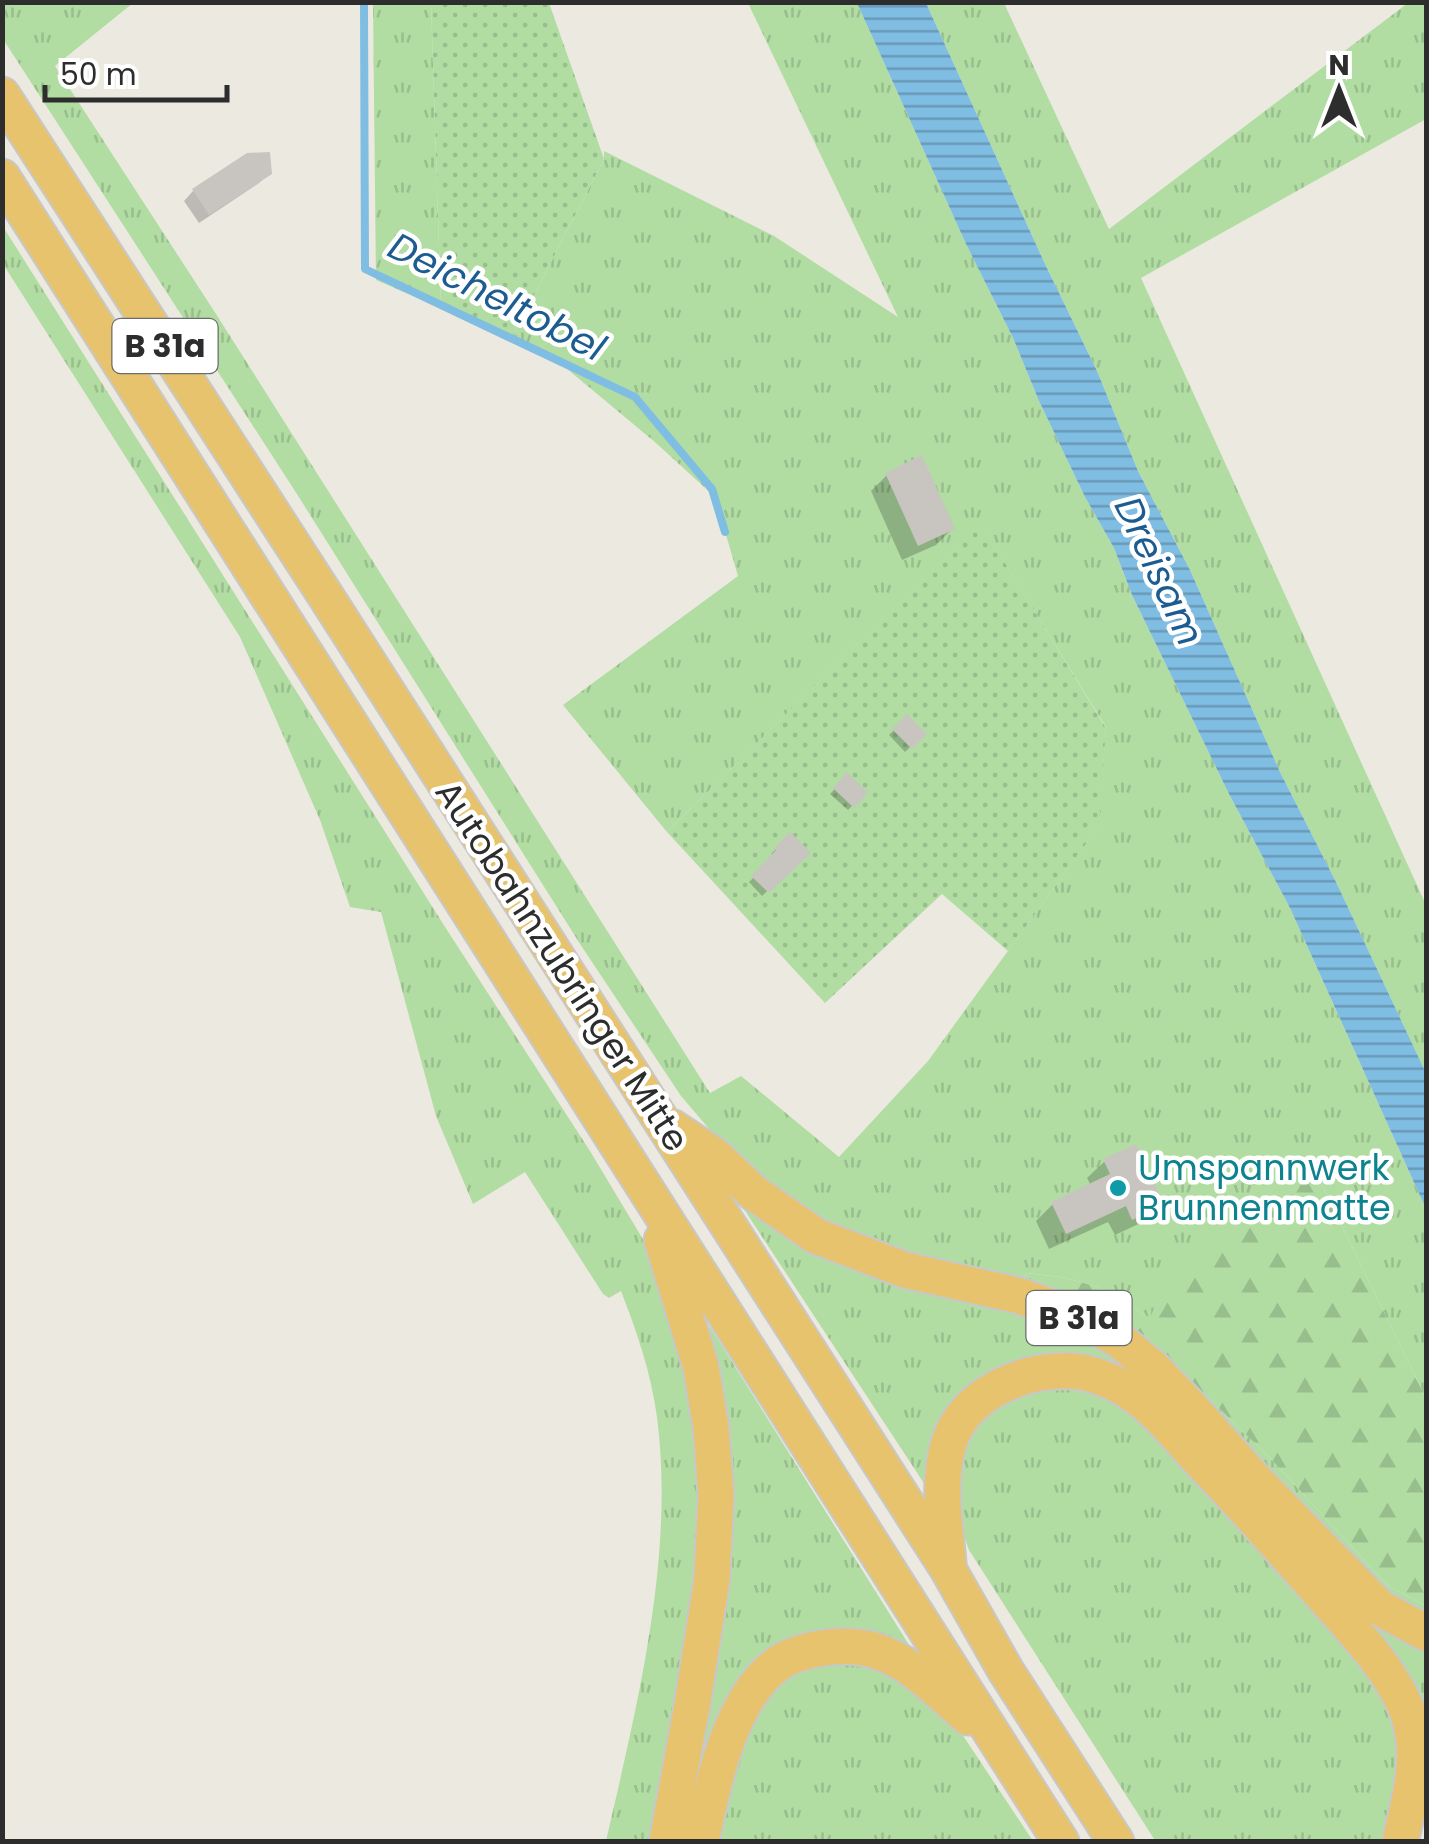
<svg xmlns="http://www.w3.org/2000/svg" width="1429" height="1844" viewBox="0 0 1429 1844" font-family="Poppins,sans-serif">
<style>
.grass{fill:url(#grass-tufts)}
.forest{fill:url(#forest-firs)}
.garden{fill:url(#garden-dots)}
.water{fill:url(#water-rules)}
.shadow{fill:#0003}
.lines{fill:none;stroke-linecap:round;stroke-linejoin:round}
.stream{stroke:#80bde2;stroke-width:8}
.building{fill:#c8c5c0}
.trunk-casing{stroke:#c8c8c8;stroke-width:39}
.trunk{stroke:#e8c36e;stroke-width:35}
.culture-dot{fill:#0f9aa8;stroke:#fff;stroke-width:4}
.labels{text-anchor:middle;stroke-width:9;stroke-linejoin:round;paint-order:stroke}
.shield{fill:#fff;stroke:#6c6c6c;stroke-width:2.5}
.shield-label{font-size:32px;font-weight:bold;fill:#2d2d2d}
.street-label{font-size:35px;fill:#2d2d2d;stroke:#fff}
.culture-label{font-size:35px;fill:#0d838f;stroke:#fff;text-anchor:start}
.water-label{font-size:38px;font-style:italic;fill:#1d5c90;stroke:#fff}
</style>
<defs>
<pattern id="grass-tufts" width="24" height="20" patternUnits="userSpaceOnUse" patternTransform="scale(2.5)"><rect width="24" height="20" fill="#b1dda3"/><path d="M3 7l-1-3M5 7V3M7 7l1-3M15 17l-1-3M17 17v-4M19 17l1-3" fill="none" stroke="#99be8d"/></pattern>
<pattern id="forest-firs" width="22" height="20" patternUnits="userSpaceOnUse" patternTransform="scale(2.5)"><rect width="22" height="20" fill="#b1dda3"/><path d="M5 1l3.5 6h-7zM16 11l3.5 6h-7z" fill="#99be8d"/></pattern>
<pattern id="garden-dots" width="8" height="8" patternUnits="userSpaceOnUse" patternTransform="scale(2.5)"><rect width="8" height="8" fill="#b1dda3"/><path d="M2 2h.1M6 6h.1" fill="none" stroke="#99be8d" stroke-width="1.8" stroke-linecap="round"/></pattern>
<pattern id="water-rules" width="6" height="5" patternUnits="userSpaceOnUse" patternTransform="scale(2.5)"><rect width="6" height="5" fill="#80bde2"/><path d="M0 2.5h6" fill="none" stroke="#699ab8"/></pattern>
</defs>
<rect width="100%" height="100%" fill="#ece9e1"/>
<g class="grass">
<path d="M3,3H133L55,66L216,314L710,1093L741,1076L839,1157L928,1061L1098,827L1106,727L980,523L667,832L563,705L738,576L715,497L656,443L548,353L511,340L604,159V151L774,236L898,317L748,3H857L966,244L1013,338L1039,401L1085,497L1114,548L1132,595L1229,794L1290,908L1426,1209V1398L1312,1165L1150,1318L1098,1287L1066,1278L1027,1273L1022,1280L940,1264L827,1227L734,1158L681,1096L582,947L295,491L3,39Z"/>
<path d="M373,3H431L441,308L376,280Z"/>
<path d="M926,3H1004L1109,229L1408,3H1426V119L1141,278L1426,905V1073L1337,884L1280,772L1190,570L1138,471L1097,371L1045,264Z"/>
<path d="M2,225L447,930L590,1151L653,1256L686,1349L704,1509L688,1657L651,1841H606C637,1706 675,1556 657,1417C651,1373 637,1332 621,1291L609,1298L603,1294L525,1172L473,1204L436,1116L381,912L350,907L320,820L240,637L3,264Z"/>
<path d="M734,1194L967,1294L1100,1341L1426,1643V1734L1160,1403L1008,1369L931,1494Z"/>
<path d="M1070,1300L1090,1304L1145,1336L1270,1458L1387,1585L1426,1606V1616L1383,1593Z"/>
<path d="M709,1325L911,1648L774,1659L682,1842L721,1642L727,1559V1432Z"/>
<path d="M1045,1382L1120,1396L1353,1647L1400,1725L1393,1817L1383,1841L1156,1842L969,1550L961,1528L958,1457L988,1406Z"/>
<path d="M873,1657L956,1725L1033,1841L711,1842L755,1710L794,1670Z"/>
</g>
<path class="forest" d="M1312,1165L1426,1398V1606L1387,1585L1270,1458L1145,1336L1090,1304L1070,1300L1022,1280L1027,1273L1066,1278L1098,1287L1150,1318L1155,1306L1272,1177Z"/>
<g class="garden">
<path d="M431,3H549L604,159L511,340L441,308Z"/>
<path d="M980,522L1106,728L1099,826L1008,951L942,894L825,1003L667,832Z"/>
</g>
<path class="water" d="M857,3H926L1045,264L1097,371L1138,471L1190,570L1280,772L1337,884L1426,1073V1209L1290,908L1229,794L1132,595L1114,548L1085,497L1039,401L1013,338L966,244Z"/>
<g class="shadow">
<path d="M248,156L269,173L259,183L199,223L184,201L193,191Z"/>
<path d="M887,475L952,529L936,545L902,560L871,491Z"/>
<path d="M907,717L924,734L905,752L889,735Z"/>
<path d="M847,776L865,793L848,810L830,794Z"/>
<path d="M790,835L807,853L762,896L749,882L774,857L771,854Z"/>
<path d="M1104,1162L1162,1204L1145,1221L1115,1235L1108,1222L1049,1249L1036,1221L1053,1204L1091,1186L1087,1178Z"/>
</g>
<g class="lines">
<path class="stream" d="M364,2L365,269L635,397L712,489L725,532"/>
</g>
<g class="building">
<path d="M270,152L272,174L209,215L192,189L247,153Z"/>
<path d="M922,455L955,529L918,546L885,473Z"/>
<path d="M907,714L927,734L912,749L892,729Z"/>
<path d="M847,772L868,793L854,808L833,788Z"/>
<path d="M790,832L811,853L769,893L751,876L776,850L774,848Z"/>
<path d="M1136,1144L1165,1205L1132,1220L1126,1206L1066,1234L1051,1202L1110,1174L1103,1159Z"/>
</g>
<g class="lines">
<g class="trunk-casing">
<g id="trunk">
<path d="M2,95L327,598L948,1569L1006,1671L1116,1842"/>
<path d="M2,177L1061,1842"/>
<path d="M673,1128L715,1156L754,1193L816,1236L905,1270L1020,1296L1074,1315L1119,1340L1154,1369L1193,1410L1254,1479L1380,1608L1426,1633"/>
<path d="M662,1240L701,1367L711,1428L716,1494L712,1579L692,1706L667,1842"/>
<path d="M948,1563C945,1524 937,1482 949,1443C964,1394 1023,1369 1071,1371C1092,1372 1116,1382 1134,1395C1159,1412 1182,1442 1203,1464C1242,1504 1278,1546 1315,1587C1346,1623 1388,1664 1406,1708C1424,1752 1410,1798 1400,1842"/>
<path d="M701,1842C712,1786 730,1697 779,1663C794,1653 813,1649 830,1647C850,1645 871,1647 889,1656C919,1670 943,1696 968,1717"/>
</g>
</g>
<use href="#trunk" class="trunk"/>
</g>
<circle class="culture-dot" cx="1118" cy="1188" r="10"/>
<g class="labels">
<g class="shield">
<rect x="112.5" y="319" width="105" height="54" rx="8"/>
<rect x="1026.5" y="1291" width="105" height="54" rx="8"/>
</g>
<g class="shield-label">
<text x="165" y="357">B 31a</text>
<text x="1079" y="1329">B 31a</text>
</g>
<g class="street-label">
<text transform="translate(562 966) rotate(57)" y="12">Autobahnzubringer Mitte</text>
</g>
<g class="culture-label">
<text x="1138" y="1180">Umspannwerk<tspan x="1138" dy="40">Brunnenmatte</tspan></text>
</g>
<g class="water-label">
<text transform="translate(497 297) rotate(27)" y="13">Deicheltobel</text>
<text transform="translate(1159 571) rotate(65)" y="13">Dreisam</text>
</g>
</g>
<rect width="1429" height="1844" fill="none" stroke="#2d2d2d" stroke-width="10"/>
<g transform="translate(1339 90)" stroke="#ffffff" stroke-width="8" paint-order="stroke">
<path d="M0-8L18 38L0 25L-18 38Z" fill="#2d2d2d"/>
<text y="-15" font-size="28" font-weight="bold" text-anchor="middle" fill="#2d2d2d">N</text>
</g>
<path d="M45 85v15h182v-15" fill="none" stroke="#2d2d2d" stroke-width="5"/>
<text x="60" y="85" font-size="30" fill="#2d2d2d" stroke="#ffffff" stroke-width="8" paint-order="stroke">50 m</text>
</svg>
